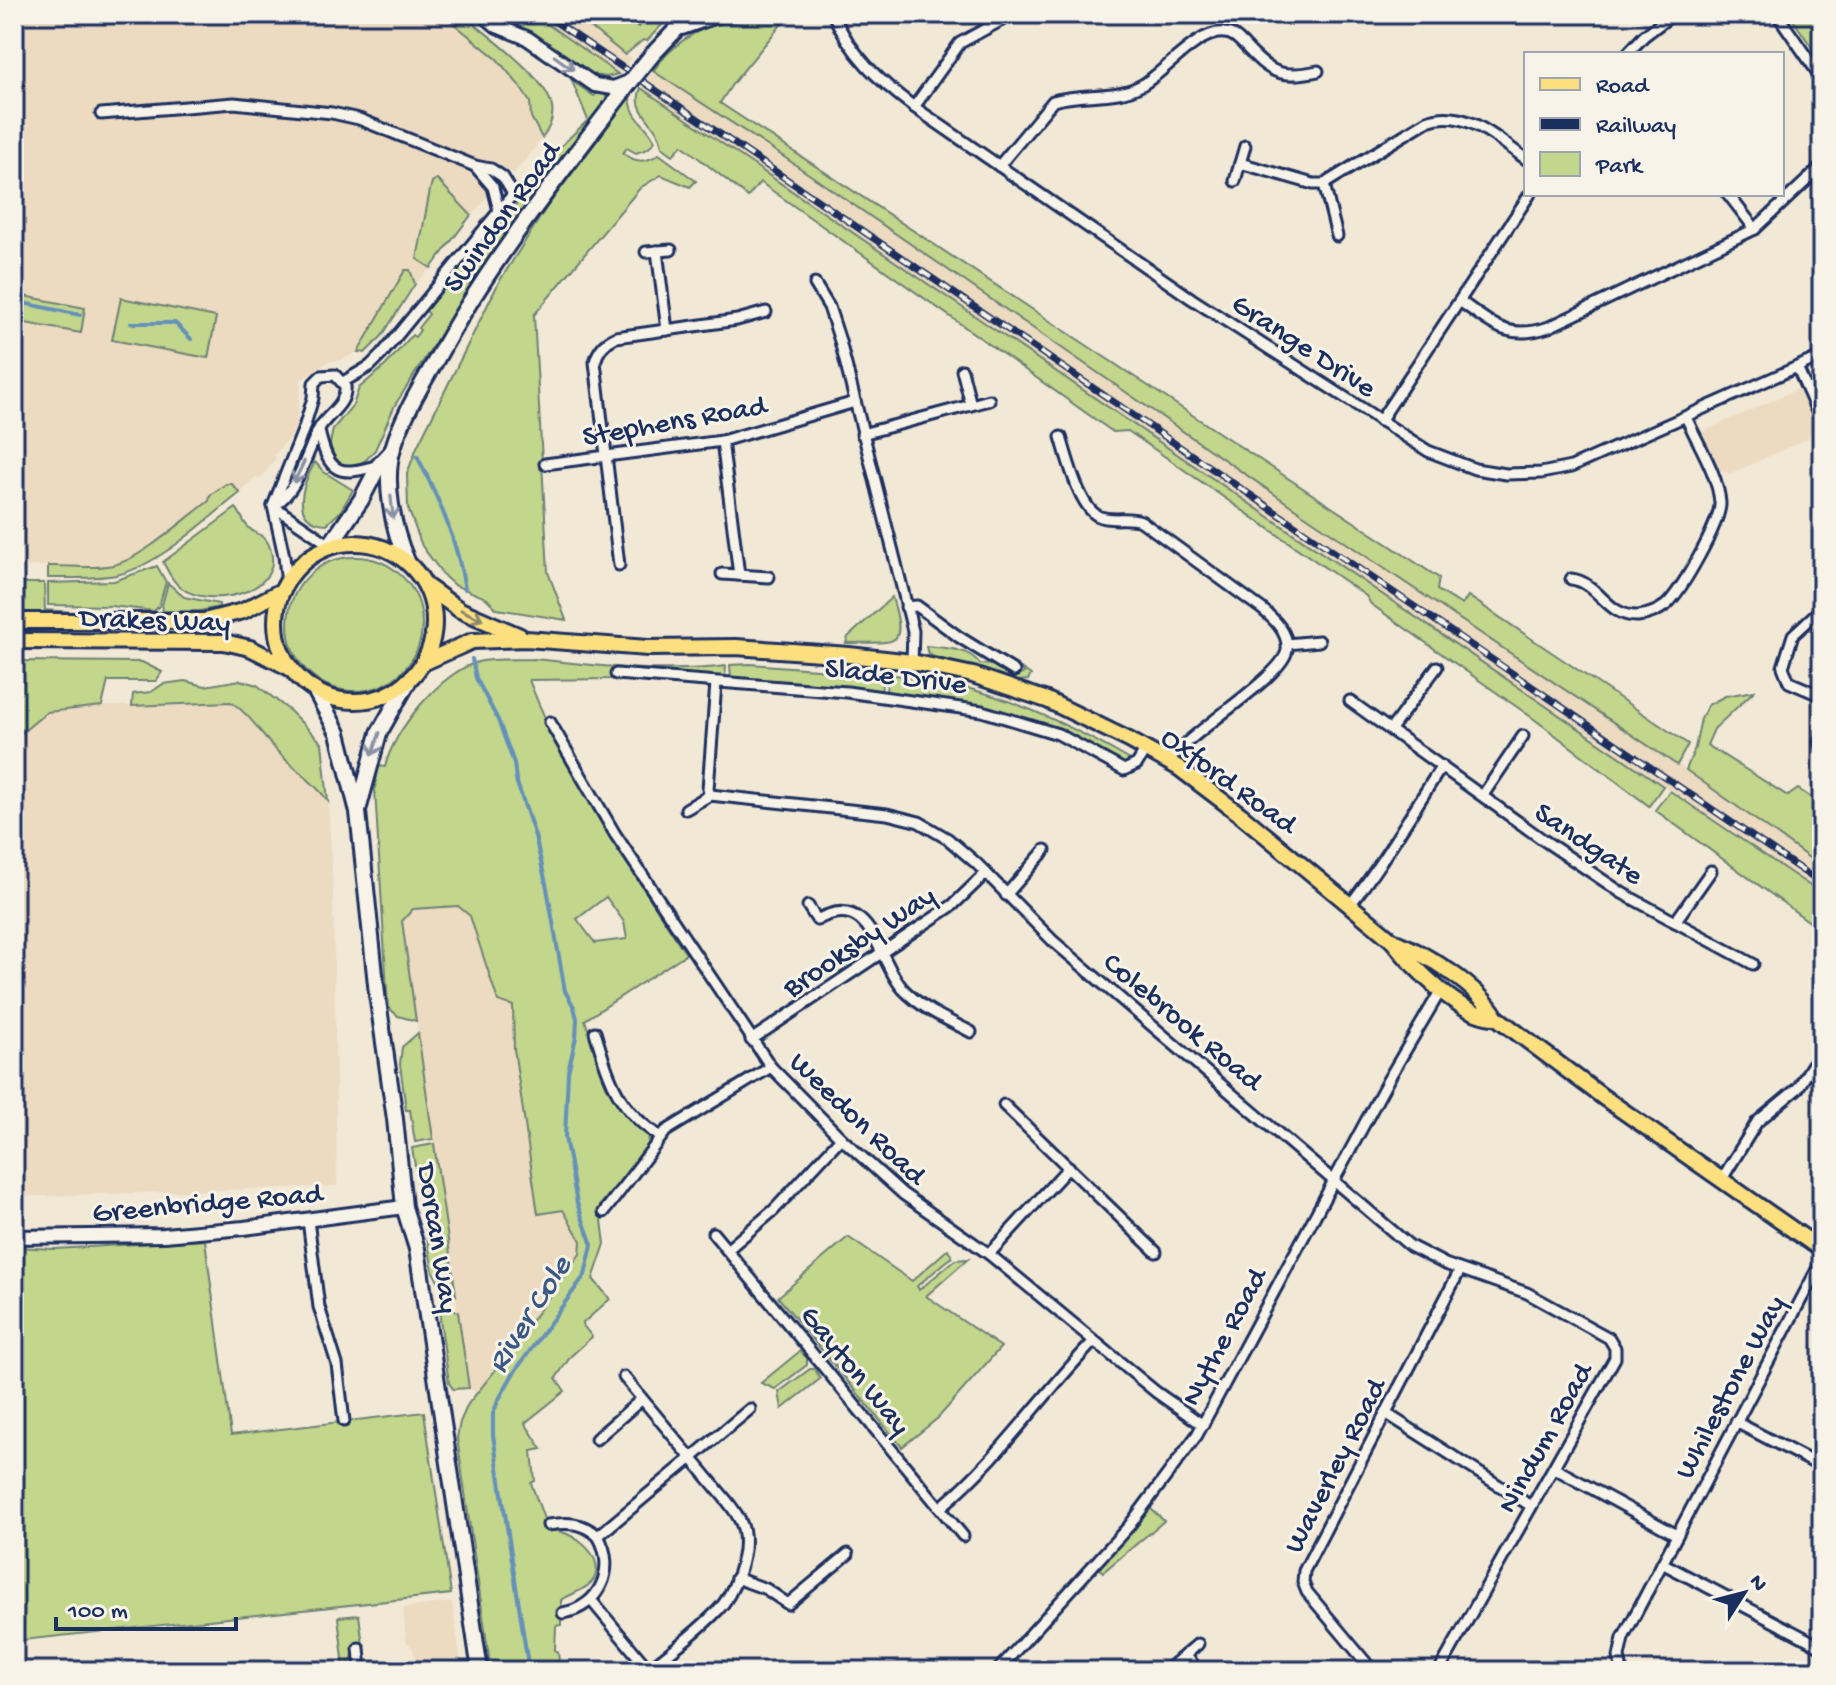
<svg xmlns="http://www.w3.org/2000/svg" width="1836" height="1685" viewBox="0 0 1836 1685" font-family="'Gochi Hand',sans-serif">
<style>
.built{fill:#ecdac1}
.green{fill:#c2d68c;stroke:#6e8275;stroke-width:2;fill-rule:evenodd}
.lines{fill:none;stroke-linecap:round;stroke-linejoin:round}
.stream{stroke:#6590b9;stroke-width:4}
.minor-casing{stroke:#1b2f5e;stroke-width:15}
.tertiary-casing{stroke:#1b2f5e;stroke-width:18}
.secondary-casing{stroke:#1b2f5e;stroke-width:20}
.primary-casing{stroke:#1b2f5e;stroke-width:20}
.minor{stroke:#f7f3e8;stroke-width:9}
.tertiary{stroke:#f7f3e8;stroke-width:12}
.secondary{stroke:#f7f3e8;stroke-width:14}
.primary{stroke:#fce080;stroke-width:14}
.rail-casing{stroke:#1b2f5e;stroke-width:7}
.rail{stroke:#f7f3e8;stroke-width:4;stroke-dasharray:12;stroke-linecap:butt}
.secondary-bridge-casing{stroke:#1b2f5e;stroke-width:20;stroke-linecap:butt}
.secondary-bridge{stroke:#f7f3e8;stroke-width:14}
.oneway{stroke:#8991a3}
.oneway2{stroke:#8c886f}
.labels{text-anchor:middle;stroke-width:6;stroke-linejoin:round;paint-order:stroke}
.street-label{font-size:30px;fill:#1b2f5e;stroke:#f7f3e8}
.water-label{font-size:32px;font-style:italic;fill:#3a5884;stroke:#f7f3e8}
</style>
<rect width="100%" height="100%" fill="#f2e8d6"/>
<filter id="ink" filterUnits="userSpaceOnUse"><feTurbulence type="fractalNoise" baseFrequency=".0125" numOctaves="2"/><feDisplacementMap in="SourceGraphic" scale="16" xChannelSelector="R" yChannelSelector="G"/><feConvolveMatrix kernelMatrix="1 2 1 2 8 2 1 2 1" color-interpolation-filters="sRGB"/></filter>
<g filter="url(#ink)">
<g class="built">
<path d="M14,14H442L497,59L518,84L530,102L531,117L542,138L514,174L508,170L431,268L415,284L382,336L365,353L358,352L341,360L329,361L301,380L297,422L291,436L274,455L276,458L260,479L256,476L240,493L177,542L132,570L116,575L84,578L66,565L14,567Z"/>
<path d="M525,14H574L625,55L632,58L618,74L612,73Z"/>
<path d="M653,71L784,157L1306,516L1686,770L1822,867V894L641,88Z"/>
<path d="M1798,389L1815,424L1808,438L1730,474L1717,468L1700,433Z"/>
<path d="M231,702L242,709L280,754L311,779L328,801L333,890L337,1186L14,1197V735H19L47,712L92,707Z"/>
<path d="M458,906L470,916L498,1001L513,1006L514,1049L538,1214L563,1210L581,1241L580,1254L477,1393L469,1388L402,922L413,909Z"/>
<path d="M452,1602L462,1671H418L413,1649L406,1641L403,1608Z"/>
</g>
<g class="green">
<path d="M442,14H462C485,33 544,76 551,103C555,116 550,128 542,138L531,117L530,102L518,84L497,59Z"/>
<path d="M497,14H533L618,74L607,77L594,75Z"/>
<path d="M574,14H617L638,27L651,14H672L647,41L643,40L625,55Z"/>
<path d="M756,14H790L733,83L720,103L1439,578L1437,590L1462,605L1468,596L1688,744L1677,765L1306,516L784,157L653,71C669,49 692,30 720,24C733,21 744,22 756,14Z"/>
<path d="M1789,14H1822V62Z"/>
<path d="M572,81L594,96L600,92L612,96L568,148L473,283L395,405L375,450L366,460L353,467L343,466L330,457L333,455L330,444L333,429L353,405L359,388L386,365L412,335L415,337L420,330L418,328L429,314L426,311L434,300L518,202L561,146L588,120Z"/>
<path d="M641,88L1663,786L1649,806L1534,719L1371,604L1366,596L1128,431L1113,432L760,182L748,197L682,145L673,155L662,147C660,122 630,114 641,88Z"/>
<path d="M630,97C632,121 646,122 655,141L648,149L636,153L627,148L623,153C635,163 646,163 659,154L696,181L690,187L661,175L640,188L534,315L548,572L566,620L497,609L486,598L454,585L445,577L422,546L408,508L407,474L417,447L499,282L548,205Z"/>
<path d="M437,179L471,215L431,268L417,259L430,190L432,182Z"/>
<path d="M405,270H410L415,284L382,336L365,353L358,352Z"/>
<path d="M14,294L85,308L81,333L14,321Z"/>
<path d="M121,298L216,317L208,358L112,340Z"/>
<path d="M315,462L324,472L353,490L340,512L327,524C288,522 303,483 315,462Z"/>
<path d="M226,484H232L240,493C205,520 159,566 116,575C94,579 70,578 48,578V566C70,565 95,570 117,564C143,557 186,518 209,501L210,495Z"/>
<path d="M236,508C241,513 243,523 249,528C257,536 265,533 270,548C286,593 209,610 180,587C172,581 168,571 163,562Z"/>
<circle cx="355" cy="624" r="67"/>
<path d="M157,566L166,582L159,606L154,611L111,606L48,605V583L114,581Z"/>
<path d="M14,583H44L45,610L75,612L56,615L14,614Z"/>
<path d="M168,583L184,597L219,604V607L199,611H163L162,605Z"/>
<path d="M892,597C909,652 893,641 846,643L848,637Z"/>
<path d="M926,646C946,648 969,648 980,664L992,665L1018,676L1024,673L1022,669L1031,675L1028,680L1017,681L932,656L927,651Z"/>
<path d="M535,659C598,666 663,674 726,666L725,677L616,672L613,679L529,680C567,779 629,865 686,954L585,1020C600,1062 610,1107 649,1134L648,1147L600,1205L605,1244L593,1279L610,1299L582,1324L592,1337L571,1356L556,1378L565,1391L525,1423L542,1449L532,1451L535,1481L531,1483L548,1530C568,1528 607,1554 594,1579C588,1589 571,1594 561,1600V1625L556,1626L555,1650L558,1652L560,1671H491L457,1438L460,1422L468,1404L498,1367L580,1254L581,1241L563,1210L538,1214L514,1049L513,1006L498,1001L470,916L458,906L413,909L402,921L416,1021L398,1016L388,1007L375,790L378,766L385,767C393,731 441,672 478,662C495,658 517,660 535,659ZM606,897L624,922L627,939L595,943L577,919Z"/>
<path d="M14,661L142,662L162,672L156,681H108L102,706L47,712L19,735H14Z"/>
<path d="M750,664L883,674L881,692L731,678L730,665Z"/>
<path d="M888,674C917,678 946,682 974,690C1031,706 1082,732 1132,761L1125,766L1064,731L1010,713L886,692Z"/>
<path d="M240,680L257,685L290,711L322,743L328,801C314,781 295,770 279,753C262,736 251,715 231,702L132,706L133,694L151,692L163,684L185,681L205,686Z"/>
<path d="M1754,691L1714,729L1707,745L1788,796L1798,789L1822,805V867L1686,770L1695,748L1701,718L1708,705L1725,696Z"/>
<path d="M1670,791L1822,894V931L1655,810Z"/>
<path d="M418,1033L433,1139L415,1142L410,1110H406L400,1064L402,1047Z"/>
<path d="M434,1144L456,1295L440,1284L433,1272L412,1148Z"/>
<path d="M848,1237L912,1281L948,1249L952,1257L917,1286L919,1290L955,1260L968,1259L926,1296L1001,1347L938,1418L902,1447L778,1297Z"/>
<path d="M205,1240L231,1435L424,1412L451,1594L14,1641V1247L55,1249Z"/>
<path d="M449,1309L458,1312L469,1388L453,1389L449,1383L440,1319L441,1314Z"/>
<path d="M800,1351L807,1358V1365L775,1389L761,1383Z"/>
<path d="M810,1369H815L820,1379L782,1409L779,1392Z"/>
<path d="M1150,1508L1164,1521L1103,1572L1099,1567Z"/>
<path d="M359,1615L363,1645L354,1647L352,1660L344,1667L338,1617Z"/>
</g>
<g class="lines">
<g class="stream">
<path d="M14,301L80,315"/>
<path d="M131,323H175L191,339"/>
<path d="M417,456C439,499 457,540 465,589"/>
<path d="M472,659L476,678L498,720L514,763L516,780L535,836L547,888L565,991L574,1007L577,1019L576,1037L568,1072L565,1137L577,1203L592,1245L585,1275L513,1374L498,1401L493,1414V1435L529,1671"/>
</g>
<g class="minor-casing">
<g id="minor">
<path d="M833,14C851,55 878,80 914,107L1192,299L1428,451L1475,469L1506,474L1541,473L1571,467L1822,356"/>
<path d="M1777,14L1822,79"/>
<path d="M1627,54L1644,36L1673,14"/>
<path d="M914,107L960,43L1013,14"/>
<path d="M101,114L234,103L332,113L359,119L475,166L491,169L503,177L513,194L382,354L370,366L343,382"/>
<path d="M1240,163L1245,146"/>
<path d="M475,166L493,187L499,211"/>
<path d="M999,166L1053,101C1082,92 1115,100 1142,85C1165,72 1198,30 1224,33C1233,33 1238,39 1244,45C1270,73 1280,79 1318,71"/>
<path d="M1235,181L1240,163L1313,184H1324L1427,121C1465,107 1496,138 1526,159"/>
<path d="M1324,184L1337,236"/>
<path d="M1728,194L1755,229"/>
<path d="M657,251L667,330"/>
<path d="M646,252L671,250"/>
<path d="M815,284L829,307L840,341L913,631L912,662"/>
<path d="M1461,302C1494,325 1508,341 1549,327L1755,229L1822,166"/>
<path d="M1797,367L1822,423"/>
<path d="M971,405L989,400"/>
<path d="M1380,421L1530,194"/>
<path d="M319,431C329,474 338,477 379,465"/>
<path d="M862,434L971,405L962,370"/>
<path d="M1061,437C1067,457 1079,506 1098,516C1111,522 1127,516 1141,521L1262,609C1274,619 1289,633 1287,650C1283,677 1189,732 1168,762"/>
<path d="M722,441L739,575"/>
<path d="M545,464L722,441L855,402"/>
<path d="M273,506C299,491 306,453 320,427C329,413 347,404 345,386L335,375L321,376L314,383L313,398L304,428L273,506L284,556L287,584"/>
<path d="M273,506L330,545"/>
<path d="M619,565L595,362C598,350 605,342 616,337L737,320L766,312"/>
<path d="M722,574L769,577"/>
<path d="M1571,579C1599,582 1606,617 1638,616C1648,615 1658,611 1666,605C1681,592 1721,522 1720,503C1718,474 1698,444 1686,417"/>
<path d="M906,607L917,606L959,637L1014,671"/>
<path d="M1822,608L1793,635L1783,667L1789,682L1822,696"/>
<path d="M1287,644L1319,641"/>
<path d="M616,674L847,692L982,711L1058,734L1124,770L1137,764L1146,749"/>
<path d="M1350,701L1542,839L1622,893L1753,964"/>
<path d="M550,722L615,834L771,1067L841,1138L903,1194L989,1254L1156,1392L1203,1425"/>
<path d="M1391,729L1437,667"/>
<path d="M1822,734L1819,742L1822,749"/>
<path d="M710,795L708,789L716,683"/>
<path d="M1483,795L1523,736"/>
<path d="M686,809L710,795L887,814L919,822L948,839L976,863L1053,941L1410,1246L1445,1264L1527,1293L1609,1338L1615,1348V1358L1439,1671"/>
<path d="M1006,895L1045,850"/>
<path d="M808,906L817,920C872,889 877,960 903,989C922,1009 948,1020 971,1032"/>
<path d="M1349,906C1384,862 1411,813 1442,766"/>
<path d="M1675,922L1711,871"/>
<path d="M595,1032C609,1078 617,1110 661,1137"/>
<path d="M751,1040L953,905L986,873"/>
<path d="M1004,1105L1156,1252"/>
<path d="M1722,1179L1757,1122L1798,1088L1822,1049"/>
<path d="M604,1212L666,1131L771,1067"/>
<path d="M308,1220L319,1307L337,1364L344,1421"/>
<path d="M713,1233L963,1536"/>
<path d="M727,1250L774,1210L841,1138"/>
<path d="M989,1254L1069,1167"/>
<path d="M624,1377L727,1501C735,1511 743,1522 744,1534C747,1557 734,1594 718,1610C697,1632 671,1652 646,1671"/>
<path d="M1387,1414L1531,1506"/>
<path d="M1736,1422L1822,1467"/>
<path d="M596,1439L642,1399"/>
<path d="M1554,1468L1677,1535"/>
<path d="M940,1508C999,1459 1041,1396 1094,1341"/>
<path d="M548,1525C567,1522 583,1522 598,1536"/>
<path d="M1662,1563L1822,1647"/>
<path d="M736,1578L766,1589L788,1604L848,1554"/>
<path d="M591,1600L650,1671"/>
<path d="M563,1613C600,1607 617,1568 598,1536L750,1409"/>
<path d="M359,1648L361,1670"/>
<path d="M1185,1655L1198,1644"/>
<path d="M997,1671L1129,1526L1197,1435L1388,1080L1441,990"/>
<path d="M1166,1671L1185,1655L1199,1671"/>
<path d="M1373,1671L1307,1592L1303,1582L1304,1571L1460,1270"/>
<path d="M1622,1671L1619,1657L1623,1638L1822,1260"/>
</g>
</g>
<g class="tertiary-casing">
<g id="tertiary">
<path d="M483,14L497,26L527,38L595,85L613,88L631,81"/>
<path d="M14,1237L164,1235L244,1228L404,1207"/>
</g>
</g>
<g class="secondary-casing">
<g id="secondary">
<path d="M682,27L719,14"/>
<path d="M652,55L691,14"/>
<path d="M330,545L361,500L379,465L392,451"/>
<path d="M407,561C393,530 383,481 393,448C402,417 420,388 436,360C490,260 562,172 631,81"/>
<path d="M316,692L338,733L358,812L377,994L395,1119L404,1207L417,1249L480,1671"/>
<path d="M359,807L379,733L408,682"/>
</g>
</g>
<g class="primary-casing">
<g id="primary">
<circle cx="355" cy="622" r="79"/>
<path d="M426,586L460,610L520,636"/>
<path d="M14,621H204L243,611L283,590"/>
<path d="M14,641L224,642L250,648L290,668"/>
<path d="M423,663L472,641L526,639L648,648L736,647L849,655L912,662L973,675L1047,700L1129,740L1179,768L1241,815L1392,940C1412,966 1461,1018 1496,1017"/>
<path d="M1393,941C1425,953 1479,986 1496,1017L1603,1097L1822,1250"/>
</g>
</g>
<use href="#minor" class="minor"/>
<use href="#tertiary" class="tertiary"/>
<use href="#secondary" class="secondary"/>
<use href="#primary" class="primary"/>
<g class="rail-casing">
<path id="rail" d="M544,14L1822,884"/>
</g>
<use href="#rail" class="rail"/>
<g class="secondary-bridge-casing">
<path id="secondary-bridge" d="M631,81L652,55"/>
</g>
<use href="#secondary-bridge" class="secondary-bridge"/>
</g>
<defs><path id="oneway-shaft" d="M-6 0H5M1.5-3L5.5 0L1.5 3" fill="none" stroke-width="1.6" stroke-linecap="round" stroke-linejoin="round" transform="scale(2)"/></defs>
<g class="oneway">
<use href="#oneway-shaft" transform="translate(564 63) rotate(36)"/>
<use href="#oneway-shaft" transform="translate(299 472) rotate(116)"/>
<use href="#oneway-shaft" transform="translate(392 507) rotate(84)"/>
<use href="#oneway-shaft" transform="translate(376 744) rotate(109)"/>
</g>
<use class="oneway2" href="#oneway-shaft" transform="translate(472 615) rotate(25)"/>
</g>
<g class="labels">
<g class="street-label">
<text transform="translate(500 216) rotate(-54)" y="10">Swindon Road</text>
<text transform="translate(1305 344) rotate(33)" y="10">Grange Drive</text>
<text transform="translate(674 419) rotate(-10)" y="10">Stephens Road</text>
<text transform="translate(155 618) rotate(2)" y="10">Drakes Way</text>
<text transform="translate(896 674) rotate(7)" y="10">Slade Drive</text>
<text transform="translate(1230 779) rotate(36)" y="10">Oxford Road</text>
<text transform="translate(1590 842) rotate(34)" y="10">Sandgate</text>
<text transform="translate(858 940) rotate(-34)" y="10">Brooksby Way</text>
<text transform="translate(1184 1020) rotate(40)" y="10">Colebrook Road</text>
<text transform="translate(859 1117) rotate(44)" y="10">Weedon Road</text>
<text transform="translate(207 1201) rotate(-5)" y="10">Greenbridge Road</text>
<text transform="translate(440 1238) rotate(81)" y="10">Dorcan Way</text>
<text transform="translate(1222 1336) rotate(-62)" y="10">Nythe Road</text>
<text transform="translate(857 1369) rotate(51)" y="10">Gayton Way</text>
<text transform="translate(1728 1386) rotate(-62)" y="10">Whilestone Way</text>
<text transform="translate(1543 1437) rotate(-61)" y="10">Nindum Road</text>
<text transform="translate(1333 1465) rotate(-63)" y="10">Waverley Road</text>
</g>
<g class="water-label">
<text transform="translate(527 1313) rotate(-58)" y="11">River Cole</text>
</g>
</g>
<rect width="1836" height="1685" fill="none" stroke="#f7f3e8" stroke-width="48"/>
<rect x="24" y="24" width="1788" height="1637" fill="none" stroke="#1b2f5e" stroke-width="3" filter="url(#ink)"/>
<rect x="1524" y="52" width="260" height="144" fill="#f7f3e8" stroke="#9fa5b1" stroke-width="2"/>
<rect x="1540" y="78" width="40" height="12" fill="#fce080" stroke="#9fa5b1" stroke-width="2"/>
<text x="1596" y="92" font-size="24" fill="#1b2f5e">Road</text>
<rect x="1540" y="118" width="40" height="12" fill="#1b2f5e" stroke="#9fa5b1" stroke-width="2"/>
<text x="1596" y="132" font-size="24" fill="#1b2f5e">Railway</text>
<rect x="1540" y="152" width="40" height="24" fill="#c2d68c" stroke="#9fa5b1" stroke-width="2"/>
<text x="1596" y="172" font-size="24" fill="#1b2f5e">Park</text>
<g transform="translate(1744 1593) rotate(54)" stroke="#f7f3e8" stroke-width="6" paint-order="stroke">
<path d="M0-6L14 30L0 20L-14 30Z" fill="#1b2f5e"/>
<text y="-12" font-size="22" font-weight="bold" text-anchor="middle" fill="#1b2f5e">N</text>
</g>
<path d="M56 1617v12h180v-12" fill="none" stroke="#1b2f5e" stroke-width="4"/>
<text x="68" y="1617" font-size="24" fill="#1b2f5e" stroke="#f7f3e8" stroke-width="6" paint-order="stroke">100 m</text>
</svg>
